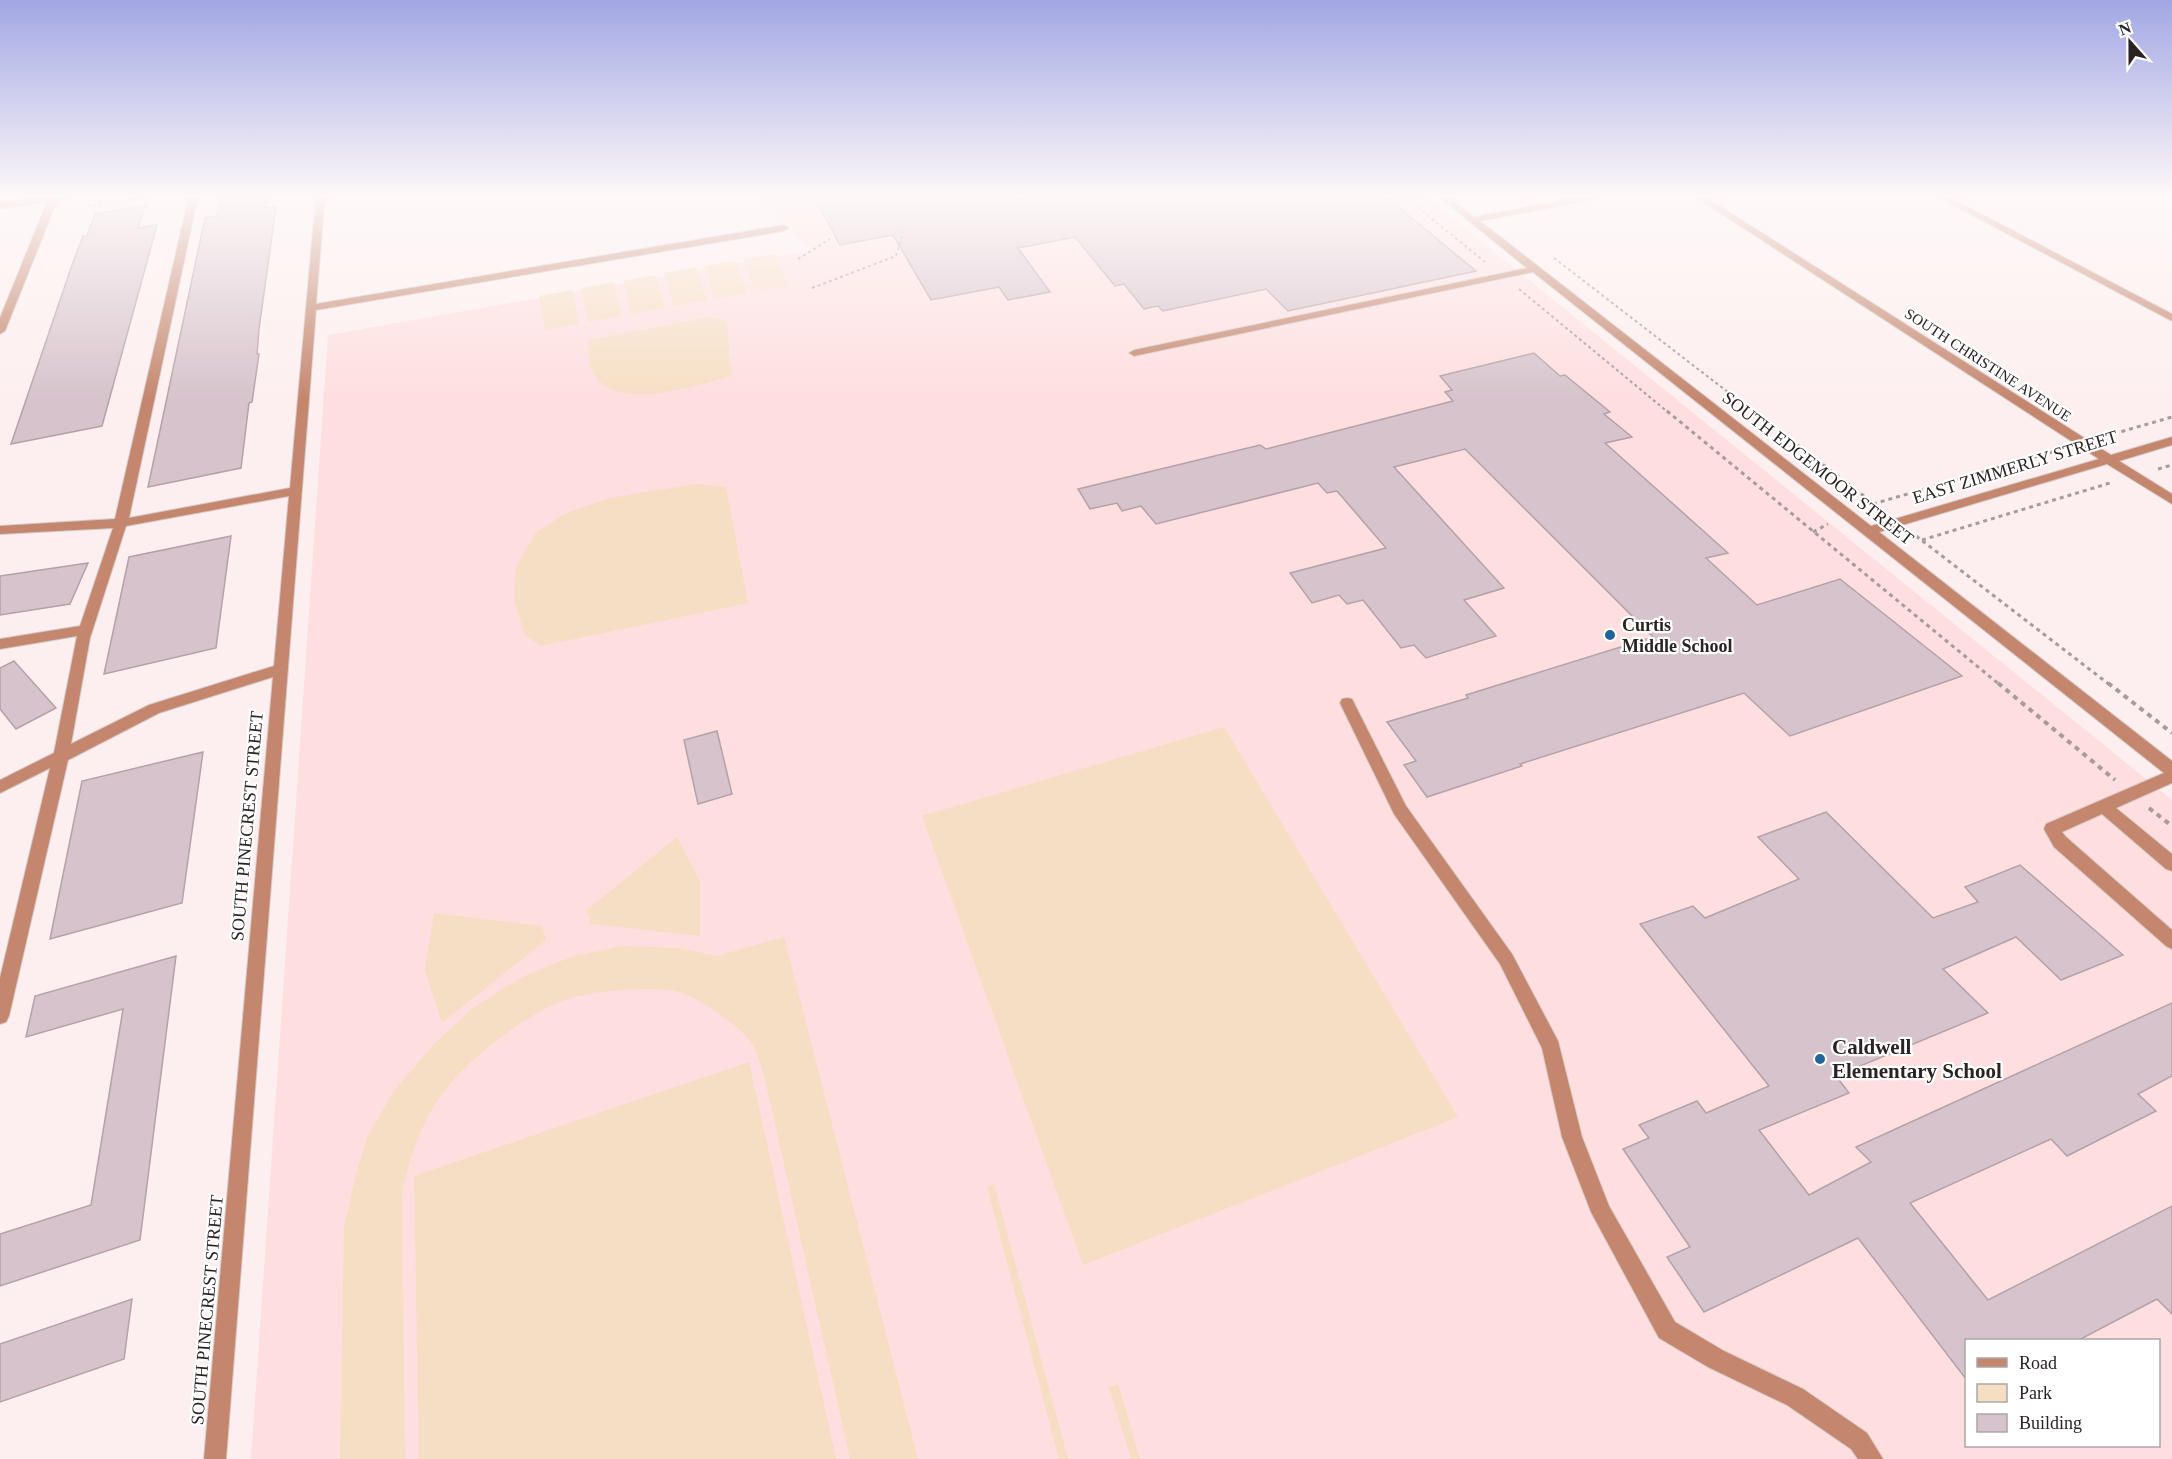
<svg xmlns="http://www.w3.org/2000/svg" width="2172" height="1459" viewBox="0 0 2172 1459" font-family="'Times New Roman',serif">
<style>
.built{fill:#fededf;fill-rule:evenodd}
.green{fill:#f6dec4}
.building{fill:#d6c3cb;stroke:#b4a1a9;stroke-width:1.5}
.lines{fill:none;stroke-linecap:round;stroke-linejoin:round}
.minor-casing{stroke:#d7caca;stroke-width:2}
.path-far2{stroke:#a79b9b;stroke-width:2;stroke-dasharray:3 3;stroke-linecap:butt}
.path-far1{stroke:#a79b9b;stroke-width:3;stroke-dasharray:4 4;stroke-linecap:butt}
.path{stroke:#a79b9b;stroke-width:4;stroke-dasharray:5 5;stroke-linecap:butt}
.minor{fill:#c4866d;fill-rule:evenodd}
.poi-dot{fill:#206499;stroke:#fff;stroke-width:2}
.labels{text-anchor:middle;stroke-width:4.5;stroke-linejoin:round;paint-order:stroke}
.far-street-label{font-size:15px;fill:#2b2323;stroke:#fff}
.street-label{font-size:18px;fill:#2b2323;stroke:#fff}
.poi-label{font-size:18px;font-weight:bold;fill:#2b2323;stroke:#fff;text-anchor:start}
.near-poi-label{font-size:21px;font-weight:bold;fill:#2b2323;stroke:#fff;text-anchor:start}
</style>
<rect width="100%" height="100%" fill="#fdefef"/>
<path class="built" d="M755,196H1425L2172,800V1459H251L328,335L812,250ZM1966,1340H2158V1446H1966Z"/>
<g class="green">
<path d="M774,254L788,285L756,291L743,259Z"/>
<path d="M735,261L747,293L715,299L704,266Z"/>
<path d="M696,267L707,300L674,306L664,273Z"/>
<path d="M655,275L665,308L631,314L623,281Z"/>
<path d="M614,282L622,316L588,322L581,288Z"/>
<path d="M573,290L579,324L545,330L539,296Z"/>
<path d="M709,317L727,321L731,376C685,389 580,423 589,340Z"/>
<path d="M696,484L726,487L748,603L541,646L525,635L514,600L516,567L535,534L564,514L610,498Z"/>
<path d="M1224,727L1458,1117L1083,1265L922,816Z"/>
<path d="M677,837L700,882V936L591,924L587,910Z"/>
<path d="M434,913L542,926L546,940L442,1023L425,970Z"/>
<path d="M784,937L918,1459H850L764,1075C760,1065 757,1050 751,1042C737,1024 705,1002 685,994C662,984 592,991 568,999C533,1009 466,1060 445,1090C422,1120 409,1157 402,1194L405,1459H340L344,1228L355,1178L367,1138L393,1092L436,1042L473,1008L522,977L571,957L622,946L680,948L717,956Z"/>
<path d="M749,1062L836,1459H419L414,1176Z"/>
<path d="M994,1184L1068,1459H1059L987,1187Z"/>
<path d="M1118,1384L1140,1459H1131L1109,1387Z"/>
</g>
<g class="building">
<path d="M221,196H268L266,208L276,207L259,329L257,354H259L252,402L249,403L241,468L148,487L205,218L217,216Z"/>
<path d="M814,196H1385L1476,271L1288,311L1266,289L1163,311L1158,306L1144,309L1124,284L1115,286L1075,237L1018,248L1050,292L1008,300L999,287L931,300L893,235L840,245Z"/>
<path d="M145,206L138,228L157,225L102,426L11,444L73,262L83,236H87L95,214Z"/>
<path d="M1534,353L1560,376L1565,375L1610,412L1604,414L1632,437L1605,443L1728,553L1706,558L1757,605L1840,579L1962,676L1790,736L1744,693L1520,764L1522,766L1427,797L1404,765L1416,761L1387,722L1468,698L1466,695L1653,637L1465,449L1394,467L1504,588L1464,600L1496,636L1426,658L1414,645L1401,648L1363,600L1347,604L1339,595L1312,603L1290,573L1386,548L1337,491L1327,493L1318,483L1156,524L1141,506L1122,511L1117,503L1090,509L1078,489L1260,445L1266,449L1453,401L1445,392L1452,390L1440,376Z"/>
<path d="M231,536L216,648L104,674L129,557Z"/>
<path d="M88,563L70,604L0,615V576Z"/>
<path d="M14,661L56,708L16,729L0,709V668Z"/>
<path d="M717,731L732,794L698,804L684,740Z"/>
<path d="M203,752L182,903L50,939L82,781Z"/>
<path d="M1826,812L1933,918L1978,902L1965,887L2020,865L2123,955L2061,980L2016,937L1943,969L1988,1013L1836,1076L1849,1093L1759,1130L1809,1195L1871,1162L1856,1147L2172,1003V1076L2138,1094L2156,1111L2067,1156L2051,1139L1910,1203L1988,1300L2172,1206V1314L2157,1299L2077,1341H1966V1379L1858,1238L1704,1312L1667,1257L1690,1247L1623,1149L1649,1138L1639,1125L1697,1101L1706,1113L1769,1086L1640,924L1693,906L1705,918L1799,879L1758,837Z"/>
<path d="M176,956L140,1240L0,1286V1234L91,1205L123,1009L26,1037L35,996Z"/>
<path d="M132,1299L124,1359L0,1402V1344Z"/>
</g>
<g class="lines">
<g class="minor-casing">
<g id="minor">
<path d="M49,196H77L57,201L5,331L0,334V318L47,202L0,209V203Z"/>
<path d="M189,196H198L129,518L290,488L316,196H325L316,304L784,225L789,228L784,231L316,310L226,1459H204L273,677L159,713L68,760L9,1016L6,1022L0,1024V978L50,768L0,793V780L54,753L77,636L0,649V639L80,626L113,528L0,534V526L115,519ZM289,496L274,666L149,705L71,744L90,638L126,526Z"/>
<path d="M1438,196H1447L1474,217L1585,196H1601L1597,199L1480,221L1871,526L2099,459L1694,196H1704L2111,455L2172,437V445L2119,461L2172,494V504L2107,464L1879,532L2172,761V783L2116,808L2172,854V871L2166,869L2102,814L2062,832L2066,837L2172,930V949L2166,946L2054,847L2044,829L2046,824L2164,773L1533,272L1134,356L1129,353L1134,350L1527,268Z"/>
<path d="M1936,196H1947L2172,314V321Z"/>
<path d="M1347,698L1352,699L1354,703L1406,806L1512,954L1558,1041L1582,1137L1609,1206L1675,1322L1724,1351L1803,1389L1867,1433L1883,1459H1858L1851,1449L1787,1405L1708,1367L1659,1338L1591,1212L1562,1137L1542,1048L1500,964L1394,814L1340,703L1342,699Z"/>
</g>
</g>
<g class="path-far2">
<path d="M1404,196L1485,262"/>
<path d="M2163,196L2172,200"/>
<path d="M87,206L159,196"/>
<path d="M1554,258L1755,413"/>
<path d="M798,259L830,239"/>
<path d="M812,288L896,256L904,231"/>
<path d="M1519,289L1669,413"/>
</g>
<g class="path-far1">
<path d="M1667,411L2000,685"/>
<path d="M1753,411L1881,509"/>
<path d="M2106,436L2172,417"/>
<path d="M2158,469L2172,465"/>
<path d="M1873,504L2059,450"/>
<path d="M1813,532L1828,524"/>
<path d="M1916,536L2110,685"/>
<path d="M1922,540L2110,483"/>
</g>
<g class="path">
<path d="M1998,683L2115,780"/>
<path d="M2108,683L2172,733"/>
<path d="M2149,808L2172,826"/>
</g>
<use href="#minor" class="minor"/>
</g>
<linearGradient id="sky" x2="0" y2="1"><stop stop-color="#a2a7e4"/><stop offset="0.49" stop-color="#fef8f8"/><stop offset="1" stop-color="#fef8f8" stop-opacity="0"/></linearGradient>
<rect width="2172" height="400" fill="url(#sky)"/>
<g class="poi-dot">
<circle cx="1610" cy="635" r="6"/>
<circle cx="1820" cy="1059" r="6"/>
</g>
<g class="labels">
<g class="far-street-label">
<text transform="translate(1988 365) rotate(33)" y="5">SOUTH CHRISTINE AVENUE</text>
</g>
<g class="street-label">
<text transform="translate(2015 467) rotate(-17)" y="6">EAST ZIMMERLY STREET</text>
<text transform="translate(1818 468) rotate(38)" y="6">SOUTH EDGEMOOR STREET</text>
<text transform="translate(247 826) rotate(-85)" y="6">SOUTH PINECREST STREET</text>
<text transform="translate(207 1310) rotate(-85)" y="6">SOUTH PINECREST STREET</text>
</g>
<g class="poi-label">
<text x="1622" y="631">Curtis<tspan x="1622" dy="21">Middle School</tspan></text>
</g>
<g class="near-poi-label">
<text x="1832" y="1054">Caldwell<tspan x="1832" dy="24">Elementary School</tspan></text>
</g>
</g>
<rect x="1965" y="1339" width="195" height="108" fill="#ffffff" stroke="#aaa7a7" stroke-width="1.5"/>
<rect x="1977" y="1358" width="30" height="9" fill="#c4866d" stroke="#aaa7a7" stroke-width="1.5"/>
<text x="2019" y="1369" font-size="18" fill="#2b2323">Road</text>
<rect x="1977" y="1384" width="30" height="18" fill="#f6dec4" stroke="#aaa7a7" stroke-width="1.5"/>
<text x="2019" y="1399" font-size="18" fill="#2b2323">Park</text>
<rect x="1977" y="1414" width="30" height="18" fill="#d6c3cb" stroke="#aaa7a7" stroke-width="1.5"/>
<text x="2019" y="1429" font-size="18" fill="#2b2323">Building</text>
<g transform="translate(2130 42) rotate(339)" stroke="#ffffff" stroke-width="4.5" paint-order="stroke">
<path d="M0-4.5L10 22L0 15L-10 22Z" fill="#2b2323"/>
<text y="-9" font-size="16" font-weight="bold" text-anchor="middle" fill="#2b2323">N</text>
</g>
</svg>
